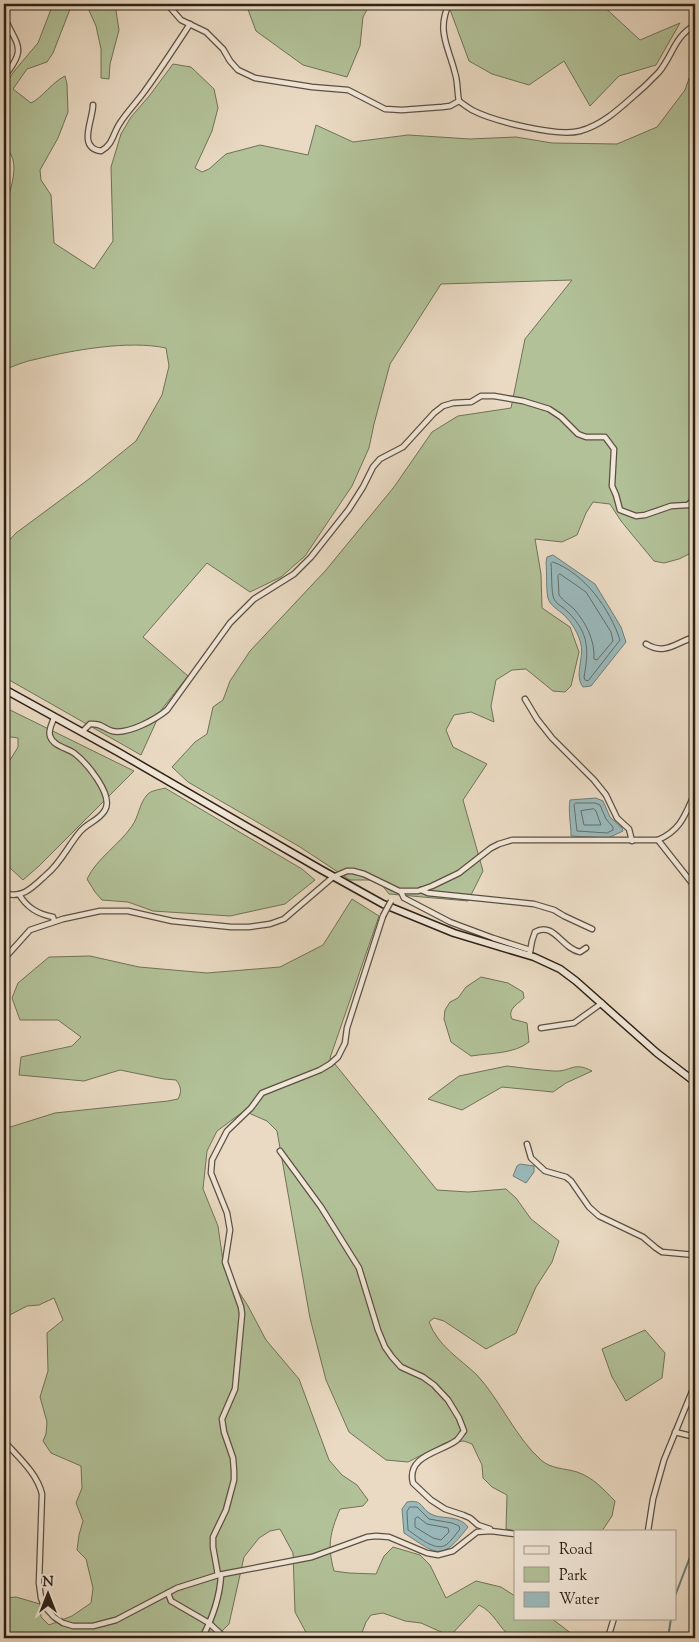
<svg xmlns="http://www.w3.org/2000/svg" width="699" height="1642" viewBox="0 0 699 1642" font-family="'Sorts Mill Goudy',serif">
<style>
.green{fill:#b2c198;stroke:#707258}
.water{fill:#9ab9bb;stroke:#6e7d79}
.lines{fill:none;stroke-linecap:round;stroke-linejoin:round}
.shore{stroke:#646e69;stroke-width:1}
.stream{stroke:#6e7d79;stroke-width:2}
.street-casing{stroke:#5c5042;stroke-width:7}
.secondary-casing{stroke:#2d2217;stroke-width:9}
.street{stroke:#f1e7d8;stroke-width:4.5}
.secondary{stroke:#f1e7d8;stroke-width:6}
.street-bridge-casing{stroke:#5c5042;stroke-width:7;stroke-linecap:butt}
.street-bridge{stroke:#f1e7d8;stroke-width:4.5}
</style>
<rect width="100%" height="100%" fill="#eadac3"/>
<filter id="stains"><feTurbulence type="fractalNoise" baseFrequency=".004" numOctaves="4"/><feColorMatrix values="0 0 0 0 .2 0 0 0 0 .09 0 0 0 0 .02 0 0 0 .5 -.17"/></filter>
<radialGradient id="worn" r=".72"><stop offset=".6" stop-color="#630" stop-opacity="0"/><stop offset="1" stop-color="#630" stop-opacity=".3"/></radialGradient>
<g class="green">
<path d="M53,4H72L53,53L47,62L27,69L13,89L31,103C43,97 51,83 65,76L67,84L68,112L58,138L40,170L41,180L51,195L54,243L94,269L113,241L111,167L121,134L131,117L150,95L173,64L191,67L214,89L218,108L212,131L195,168L202,172L209,169L226,154L260,145L308,155L316,125L353,142L408,135L470,139L516,137L552,143L617,144L657,127L685,90L695,61V553H691L679,559L664,563L654,561L621,521L610,504L593,502L586,513L577,535L562,542L535,539L541,574L542,608L570,627L579,652L571,686L565,692L553,691L526,669L512,670L496,680L491,706L494,722L471,712L454,715L446,730L453,747L487,764L463,800L483,871L468,901L389,894L378,880H350L300,847L188,782L172,767L195,742L207,734L213,707L223,700L230,681L250,651L326,570L394,487L432,432L458,416L511,408L525,339L572,280L441,284L390,364L374,424L369,448L352,486L305,556L281,577L250,592L207,563L143,637L188,676L162,709L141,755L4,677V546L16,533L89,479L136,441L162,395L169,366L166,348C129,340 73,350 37,359C25,361 14,366 4,370V206L6,205C11,187 22,159 4,147V86L15,70L38,43Z"/>
<path d="M85,4H115L119,30L110,64L109,79L101,78V49L96,26L87,6Z"/>
<path d="M247,4H370L363,17L360,46L347,77L303,65L256,31L247,7Z"/>
<path d="M448,4H601L640,40L680,23L656,65L619,76L590,106L564,61L529,85L492,74L469,61Z"/>
<path d="M4,707L134,771L39,866L23,880L10,868L4,838V770L18,747V738L4,736Z"/>
<path d="M165,788L302,869L315,880L285,904L230,916L153,911L128,902L102,900L95,892L87,879C97,858 119,845 132,826C139,816 139,804 147,795C151,790 159,790 165,788Z"/>
<path d="M352,899L379,916L330,1058L437,1190L468,1192L506,1189L516,1198L531,1219L559,1241L552,1262L536,1287L516,1333L486,1349L444,1321L434,1318L429,1322C438,1346 459,1358 477,1375C500,1400 516,1438 541,1460C551,1469 564,1468 577,1472C594,1478 603,1489 615,1501L612,1516L602,1531H516L506,1529L507,1495L492,1487L483,1478L482,1465L472,1444L464,1441L445,1443L408,1462L386,1460L349,1432L326,1380L310,1318L277,1131L267,1121L244,1111L217,1131L207,1151L203,1189L218,1226L224,1268L248,1306L266,1340L299,1379L329,1460L342,1475L357,1485L368,1500L363,1506L340,1509C330,1533 327,1545 334,1571L349,1573L376,1574L384,1556L393,1547L420,1555L430,1565L446,1598L476,1581L501,1587L515,1596V1618H551L572,1634L555,1638H512C499,1628 494,1612 479,1605L450,1636L421,1623L405,1621L383,1613L371,1615L366,1622L360,1638H309L295,1612L293,1553L280,1529L270,1531L259,1538L244,1557L229,1624L215,1638H4V1598L16,1597L40,1604L41,1617L49,1625L72,1616L91,1603L93,1588L86,1559L77,1550L79,1535L83,1521L76,1503L82,1488L81,1466L51,1453L43,1441L46,1434L47,1422L40,1397L48,1371L47,1333L63,1320L54,1298L39,1305L27,1306L4,1318V1129L55,1113L168,1101L178,1099C182,1092 181,1086 176,1080L164,1079L120,1070L84,1081L19,1075L21,1057L72,1046L81,1037L58,1020H20L12,998L18,983L49,957L90,956L139,967L207,973L280,967L323,945Z"/>
<path d="M481,977L508,983L523,992L524,998C518,1004 507,1009 512,1019L527,1023L529,1042C514,1054 490,1053 471,1056L451,1042L444,1019L445,1010L450,1002L458,998L466,987Z"/>
<path d="M507,1066C523,1068 538,1070 554,1071C571,1072 573,1061 592,1071L566,1083L553,1092L502,1087L462,1110L428,1099L459,1076Z"/>
<path d="M645,1330L665,1353L662,1378L626,1401L612,1377L602,1349Z"/>
<path d="M4,1505L9,1510L7,1544L4,1547Z"/>
</g>
<g class="water">
<path d="M553,555L595,584L621,627L626,642L591,686L583,687C574,676 584,658 581,645C579,634 572,623 564,615C559,610 550,606 548,598C546,591 547,572 546,563L547,557Z"/>
<path d="M596,798L603,801L610,817L622,828L623,831L608,838L571,836C571,824 568,812 570,800Z"/>
<path d="M520,1164L534,1166V1172L526,1183L513,1176L517,1166Z"/>
<path d="M407,1502C423,1499 420,1508 431,1514C441,1520 458,1514 468,1527C441,1562 438,1555 404,1533L402,1509Z"/>
</g>
<g class="lines">
<g class="shore">
<path d="M553,562C584,573 610,609 620,640L588,681L585,680L584,677C589,650 589,633 568,612C564,607 557,605 554,599C551,593 552,572 551,564Z"/>
<path d="M560,574L586,592L611,632L613,641L597,660L594,659C595,640 586,623 574,609C569,604 563,601 559,595L558,576Z"/>
<path d="M576,803H595L600,805L606,819L613,827V830L607,833L577,831L574,805Z"/>
<path d="M594,809L596,811L601,825H584L581,811Z"/>
<path d="M410,1507H417L429,1519L452,1523L459,1526L460,1529C456,1534 451,1541 446,1545C435,1552 417,1536 408,1530L407,1512Z"/>
<path d="M418,1517L427,1524L448,1528L449,1532L441,1540L433,1538L415,1527V1519Z"/>
</g>
<g class="stream">
<path d="M675,1596L695,1544"/>
<path d="M668,1638L671,1618"/>
</g>
<g class="street-casing">
<g id="street">
<path d="M167,4L181,20L206,32L223,49L230,61L238,70L255,78L312,87L348,90L385,109L402,110L442,107L450,106L459,101"/>
<path d="M449,4C436,31 449,48 455,73C458,82 457,92 459,101C463,104 467,107 472,110C493,121 557,137 580,131C606,124 625,103 645,86C650,81 654,77 659,72C673,55 674,37 695,25"/>
<path d="M4,17C18,47 27,48 4,77"/>
<path d="M93,105C93,120 77,148 101,151C113,145 113,133 120,123C127,112 136,103 144,92C160,70 175,47 190,24"/>
<path d="M646,644C666,656 676,642 695,637"/>
<path d="M525,699L537,719L552,738L594,780L606,795L617,818L629,829L632,841"/>
<path d="M82,732L90,724C101,723 103,728 112,731C128,735 156,719 167,710L230,623L254,599L294,574L311,557L349,509L363,487L373,467L380,459L403,447L434,413L443,406L453,403L471,402L481,396H494L523,401L549,409L561,417L578,434L586,437H605L614,449L612,486L616,495L620,510L636,516L645,515L671,506L688,505L695,498"/>
<path d="M658,840L695,887"/>
<path d="M421,890L428,893L534,904L554,910L564,916L592,929"/>
<path d="M401,892L404,898L450,922L493,938L530,950"/>
<path d="M4,893C22,900 34,886 46,875C60,864 68,846 79,833C86,823 99,821 105,810C114,795 86,762 74,753C67,748 53,746 50,736C48,730 52,724 54,718"/>
<path d="M19,894C27,908 38,914 53,917L54,921"/>
<path d="M530,952L532,941L535,932C554,921 562,949 580,952L586,948"/>
<path d="M4,959L30,930L63,919L100,911H128L172,921L231,927H249L270,924L284,919L333,877L347,871H353L364,874L399,891H418L432,886L459,873L491,848L499,844L512,840H658C681,830 685,815 695,793"/>
<path d="M541,1028L574,1023L602,1003"/>
<path d="M527,1144L531,1158L545,1171L566,1177L571,1181L589,1207L599,1216L643,1237L656,1248L662,1252L695,1255"/>
<path d="M280,1151L321,1207L359,1268L378,1330L385,1347L392,1357L401,1367L423,1377L434,1385L448,1400L459,1418L464,1431C462,1433 460,1437 457,1440C442,1452 406,1455 413,1483L431,1500L445,1509L463,1515L470,1518L478,1525L490,1529"/>
<path d="M675,1432L695,1437"/>
<path d="M4,1441C18,1457 37,1473 42,1494L39,1583L41,1598L44,1606L54,1617L63,1623L73,1626H93L116,1620L177,1588L196,1582L218,1575L312,1557L367,1537L376,1536L389,1537L427,1553L438,1555L453,1551L477,1532L491,1531L515,1534"/>
<path d="M648,1531L653,1499L664,1460L695,1384"/>
<path d="M218,1575L213,1547V1537L226,1510L234,1480V1471L233,1458L224,1432L222,1419L235,1389L242,1314L241,1307L225,1262L230,1230L227,1213L211,1173L212,1160L227,1131L251,1108L262,1093L320,1070L330,1064L338,1057L345,1043L347,1028L383,916"/>
<path d="M168,1593L171,1601L209,1623L225,1638"/>
<path d="M202,1638C212,1619 220,1597 221,1575"/>
<path d="M608,1638L614,1618"/>
</g>
</g>
<g class="secondary-casing">
<path id="secondary" d="M4,689L118,752L320,869L383,904L454,933L534,957L560,969L576,981L657,1053L695,1082"/>
</g>
<use href="#street" class="street"/>
<use href="#secondary" class="secondary"/>
<g class="street-bridge-casing">
<path id="street-bridge" d="M383,916L391,901"/>
</g>
<use href="#street-bridge" class="street-bridge"/>
</g>
<rect width="699" height="1642" fill="none" stroke="#eadac3" stroke-width="20"/>
<rect x="5" y="5" width="689" height="1632" fill="none" stroke="#2d2217" stroke-width="2.5"/>
<rect x="10" y="10" width="679" height="1622" fill="none" stroke="#2d2217"/>
<rect x="514" y="1530" width="162" height="90" fill="#f1e7d8" stroke="#a3988b"/>
<rect x="524" y="1546" width="25" height="8" fill="#f1e7d8" stroke="#a3988b"/>
<text x="559" y="1554" font-size="15" fill="#2d2217">Road</text>
<rect x="524" y="1567" width="25" height="15" fill="#b2c198" stroke="#a3988b"/>
<text x="559" y="1580" font-size="15" fill="#2d2217">Park</text>
<rect x="524" y="1592" width="25" height="15" fill="#9ab9bb" stroke="#a3988b"/>
<text x="559" y="1604" font-size="15" fill="#2d2217">Water</text>
<g transform="translate(48 1594)" stroke="#f1e7d8" stroke-width="4" paint-order="stroke">
<path d="M0-4L9 19L0 12L-9 19Z" fill="#2d2217"/>
<text y="-8" font-size="14" font-weight="bold" text-anchor="middle" fill="#2d2217">N</text>
</g>
<rect width="100%" height="100%" filter="url(#stains)"/>
<rect width="100%" height="100%" fill="url(#worn)"/>
</svg>
